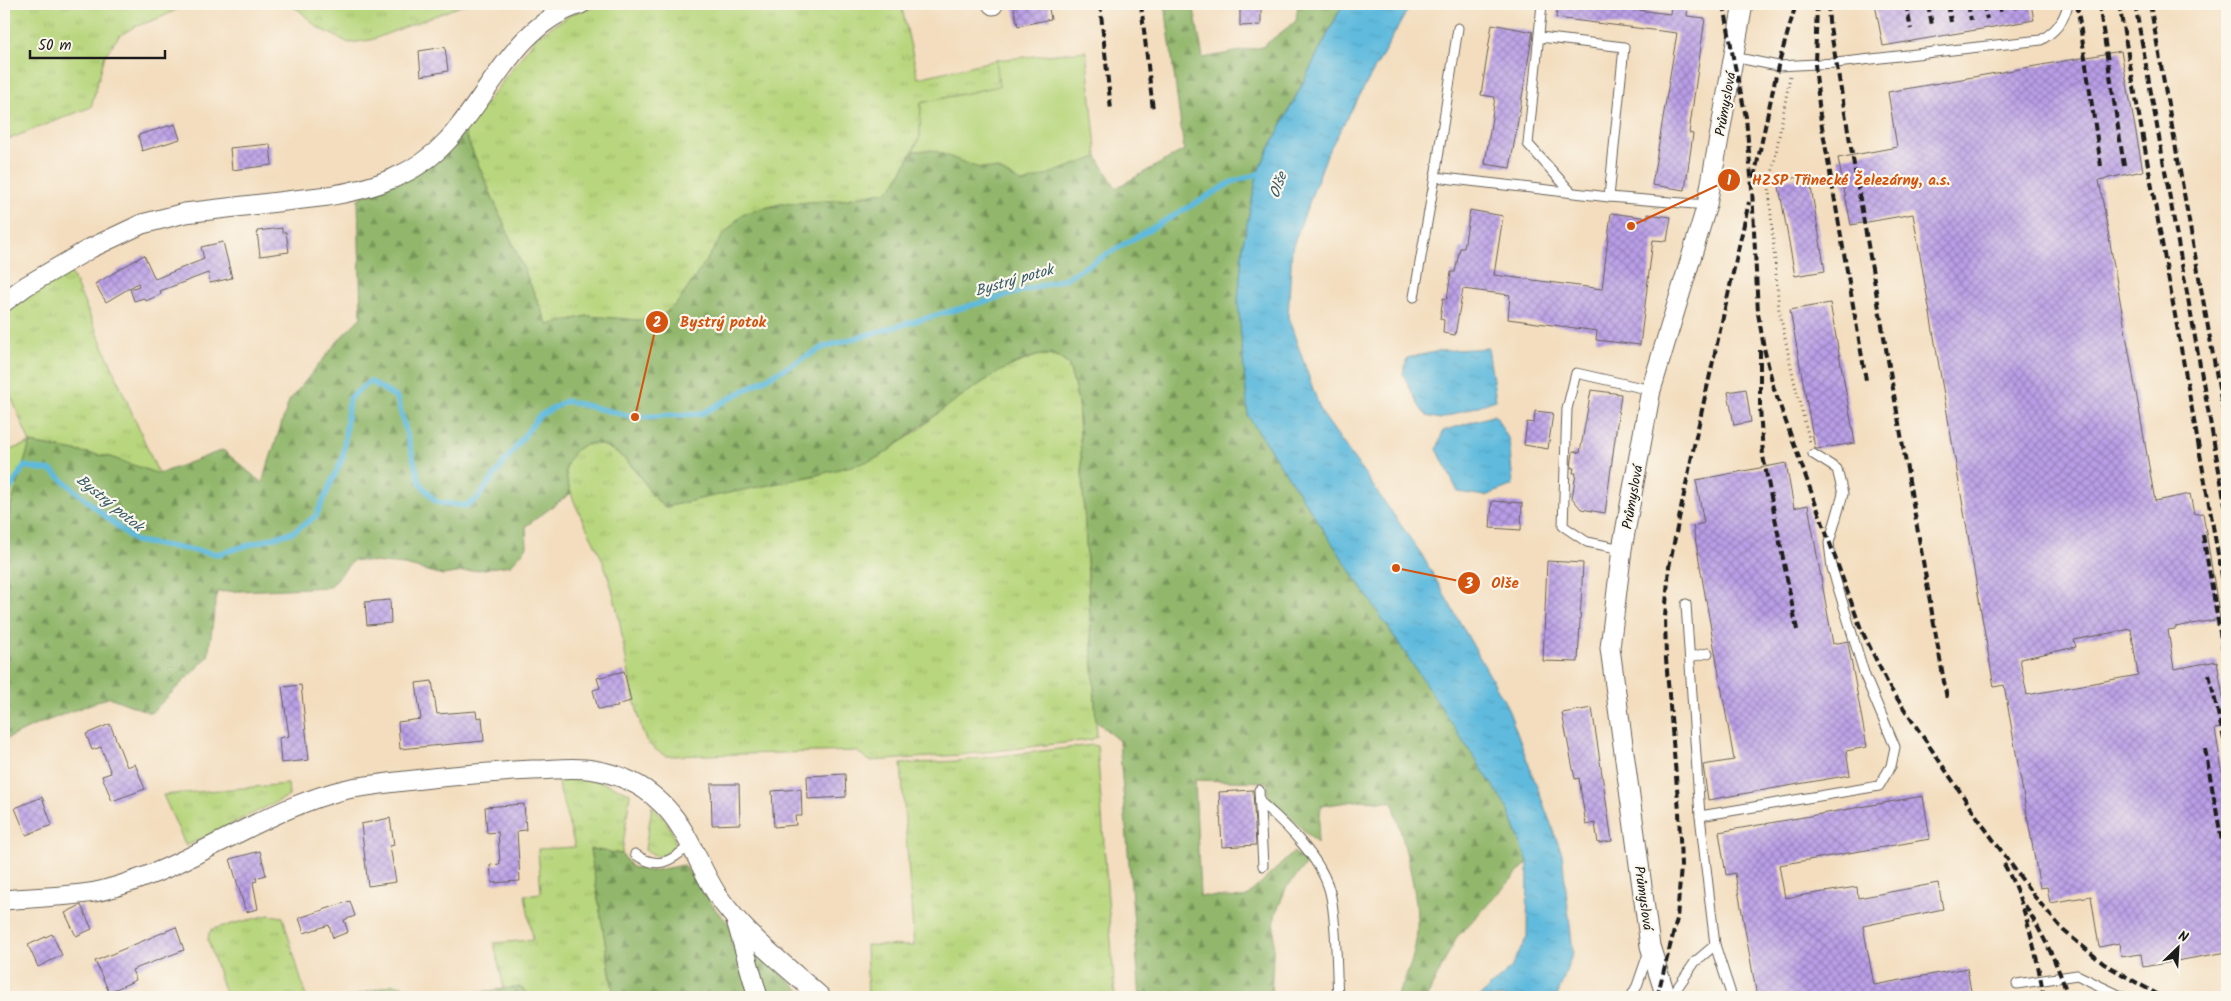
<svg xmlns="http://www.w3.org/2000/svg" width="2231" height="1001" viewBox="0 0 2231 1001" font-family="Kalam,sans-serif">
<style>
.grass{fill:url(#grass-tufts);stroke:#6a794c}
.forest{fill:url(#forest-firs);stroke:#576a44}
.garden{fill:#b8d67d;stroke:#6a794c}
.water{fill:url(#water-ripples);stroke:#3e6b7c}
.lines{fill:none;stroke-linecap:round;stroke-linejoin:round}
.stream{stroke:#5fbadd;stroke-width:5.5}
.building{fill:url(#building-cross-hatch);fill-rule:evenodd}
.service-casing{stroke:#676055;stroke-width:11}
.minor-casing{stroke:#676055;stroke-width:21}
.path{stroke:#676055;stroke-width:3;stroke-dasharray:1 4;stroke-linecap:butt}
.service{stroke:#fff;stroke-width:9}
.minor{stroke:#fff;stroke-width:19}
.rail{stroke:#1c1c1c;stroke-width:4;stroke-dasharray:8 4;stroke-linecap:butt}
.labels{text-anchor:middle;stroke-width:4.5;stroke-linejoin:round;paint-order:stroke}
.street-label{font-size:14px;fill:#1c1c1c;stroke:#fbf7ec}
.water-label{font-size:15px;font-style:italic;fill:#375b69;stroke:#fbf7ec}
.leader{fill:none;stroke:#d4530e;stroke-width:2}
.callout-dot{fill:#d4530e;stroke:#fbf7ec;stroke-width:2}
.mark-label{font-size:15px;text-anchor:middle;font-weight:bold;fill:#fff}
.callout-label{font-size:15px;text-anchor:middle;font-weight:bold;fill:#d4530e;stroke:#fbf7ec;stroke-width:4.5;stroke-linejoin:round;paint-order:stroke}
</style>
<defs>
<pattern id="grass-tufts" width="24" height="20" patternUnits="userSpaceOnUse" patternTransform="scale(1.25)"><rect width="24" height="20" fill="#b8d67d"/><path d="M3 7l-1-3M5 7V3M7 7l1-3M15 17l-1-3M17 17v-4M19 17l1-3" fill="none" stroke="#9eb76b"/></pattern>
<pattern id="forest-firs" width="22" height="20" patternUnits="userSpaceOnUse" patternTransform="scale(1.25)"><rect width="22" height="20" fill="#92b76c"/><path d="M5 1l3.5 6h-7zM16 11l3.5 6h-7z" fill="#769458"/></pattern>
<pattern id="water-ripples" width="26" height="14" patternUnits="userSpaceOnUse" patternTransform="scale(1.25)"><rect width="26" height="14" fill="#5fbadd"/><path d="M2 4q2-2 4 0t4 0M15 11q2-2 4 0t4 0" fill="none" stroke="#529fbd"/></pattern>
<pattern id="building-cross-hatch" width="8" height="8" patternUnits="userSpaceOnUse" patternTransform="scale(1.25)"><rect width="8" height="8" fill="#b99ee7"/><path d="M0 0l8 8M0 8l8-8" fill="none" stroke="#9680ba"/></pattern>
</defs>
<rect width="100%" height="100%" fill="#fbf7ec"/>
<filter id="ink" filterUnits="userSpaceOnUse"><feTurbulence type="fractalNoise" baseFrequency=".02" numOctaves="2"/><feDisplacementMap in="SourceGraphic" scale="10" xChannelSelector="R" yChannelSelector="G"/><feConvolveMatrix kernelMatrix="1 2 1 2 8 2 1 2 1" color-interpolation-filters="sRGB"/></filter>
<filter id="wash" filterUnits="userSpaceOnUse"><feTurbulence type="fractalNoise" baseFrequency=".0096" numOctaves="4" result="noise"/><feDisplacementMap in="SourceGraphic" scale="20" xChannelSelector="R" yChannelSelector="G"/><feGaussianBlur stdDeviation="1.12" result="paint"/><feColorMatrix in="noise" values="0 0 0 0 0 0 0 0 0 0 0 0 0 0 0 0 0 1.4 0 .05"/><feComposite in="paint" operator="in"/></filter>
<g filter="url(#wash)">
<rect width="100%" height="100%" fill="#f3ddbe"/>
<g class="grass">
<path d="M4,4H187L162,17L134,27L119,36L105,55L91,107L4,141Z"/>
<path d="M288,4H466L371,40L349,43L317,27L299,10Z"/>
<path d="M605,4H901L918,78L996,60L1000,86L921,103L920,137L896,182L887,191L843,200L780,204L742,214L679,301L661,317L638,320L587,316L548,325L464,132L537,36L573,13Z"/>
<path d="M70,270L159,475L110,457L30,443L4,529V452L30,443L4,379V314L51,280Z"/>
<path d="M1039,355L1056,356L1069,365L1078,401L1097,737L1090,740L959,755L870,761L856,751L666,756C659,752 650,747 646,740C642,733 640,722 638,714C624,667 623,617 606,570C595,537 570,506 566,472C564,461 574,449 584,445C602,437 627,459 637,473C646,484 653,501 666,507L710,496L814,476L881,456L921,428L942,409L1003,369Z"/>
<path d="M1093,745L1097,746L1115,997H868L866,945L914,946L901,764L958,761Z"/>
<path d="M556,776L590,778L630,793L622,854L590,849L614,997H531L520,987L504,989L494,943L533,940L525,895L541,893L538,849L575,847Z"/>
<path d="M288,784L289,796L186,846L163,795Z"/>
<path d="M652,806C663,816 676,832 675,848L659,857L645,850Z"/>
<path d="M269,915L283,917L306,997H226L208,940L209,933L212,929Z"/>
</g>
<g class="forest">
<path d="M1165,4H1193L1203,58L1262,47L1296,21L1298,4H1343L1258,171L1238,302L1507,807L1528,862L1456,938L1427,997H1396C1404,982 1412,964 1415,947C1424,904 1403,844 1393,802L1362,800L1321,806L1317,843L1268,796L1267,782L1195,780L1200,896L1245,898L1294,852L1307,864L1286,888L1275,916L1271,997H1140L1119,741L1096,721L1078,401L1069,365C1065,362 1061,358 1057,356C1018,342 916,433 882,455C867,464 849,466 832,471C777,485 721,493 666,507C652,500 646,483 637,472C625,458 604,438 585,445C575,448 569,457 566,467C564,474 569,486 571,493L526,526L527,547L511,565L443,575L405,565L353,560L330,587L217,592L208,657L151,713L109,697L36,725L4,740V529L30,443L110,457L159,474L223,450L262,483L289,401L343,335L361,317L358,199L464,132L548,325L587,316L638,320L661,317L679,301L724,234L742,214L780,204L843,200L887,191L896,182L913,151L933,150L976,167L997,169L1023,183L1097,157L1116,188L1184,150Z"/>
<path d="M590,849L622,854L631,867L651,871L684,865L716,910L748,944L807,997H614Z"/>
<path d="M393,984L446,996L520,987L531,997H351Z"/>
</g>
<path class="garden" d="M1086,51L1097,157L1023,183L998,169L976,167L933,150L913,151L920,137L921,103L999,86L996,60Z"/>
<g class="water">
<path d="M1343,4H1411L1328,152L1292,248L1288,317L1321,412L1422,555L1507,706L1562,854L1573,952L1557,997H1479L1511,968L1527,937L1528,862L1507,807L1248,416L1238,302L1243,243L1258,171Z"/>
<path d="M1488,348L1496,400L1440,419L1427,416L1420,408L1403,374L1407,358L1439,351Z"/>
<path d="M1495,415L1509,440L1513,485L1485,496L1458,492L1437,449L1443,431Z"/>
</g>
<g class="lines">
<path class="stream" d="M4,499L24,466L52,471L135,541L218,554L293,532L316,516L343,457L349,399L370,381L397,398L420,483L436,502L465,506L477,499L539,416L566,401L635,417L701,414L824,347L1064,279L1232,182L1264,172"/>
</g>
<g id="blocks">
<g class="building">
<path d="M1013,4H1048L1051,19L1018,26Z"/>
<path d="M1240,4H1261V25L1240,26Z"/>
<path d="M1558,4H1588L1670,14L1671,4H1688L1687,16L1705,18L1689,133L1693,134L1685,190L1652,185L1677,33L1556,18Z"/>
<path d="M1875,4H2031L2034,20L1883,46Z"/>
<path d="M1492,24L1533,32L1510,168L1485,164L1495,97L1481,95Z"/>
<path d="M445,47L448,71L421,76L419,51Z"/>
<path d="M2121,51L2143,171L2099,180L2155,501L2190,494L2194,514L2203,513L2220,619L2175,627V629L2168,630L2174,669L2217,661L2227,723V727L2215,729L2227,800V952L2143,967L2141,954L2121,957L2119,943L2099,947L2091,896L2050,903L2047,887L2040,888L2004,685L1994,687L1913,214L1851,225L1838,158L1897,147L1888,92ZM2131,629L2138,675L2027,695L2020,659L2076,647L2074,640Z"/>
<path d="M175,124L180,139L142,151L138,135Z"/>
<path d="M270,144L272,165L232,170L230,148Z"/>
<path d="M1809,175L1825,271L1795,276L1778,181Z"/>
<path d="M1470,210L1503,216L1494,275L1602,289L1611,213L1648,218V214L1671,217L1667,241L1653,240L1640,345L1596,340L1597,331L1508,319L1510,295L1463,289L1455,335L1443,333L1444,320L1440,319L1443,298L1447,299L1451,272H1455L1460,248H1464Z"/>
<path d="M282,228V232H286L289,252L260,256L257,231Z"/>
<path d="M223,242L232,278L210,283L208,273L160,291L161,294L146,301L144,298L134,301L130,289L139,286L138,283L106,302L95,284L144,255L155,279L204,259L201,247Z"/>
<path d="M1830,303L1855,443L1817,449L1815,448L1790,310Z"/>
<path d="M1746,389L1751,422L1734,425L1728,392Z"/>
<path d="M1591,390L1621,394L1605,513L1581,509L1572,498L1576,473H1573L1574,468H1571L1573,451L1580,453Z"/>
<path d="M1535,411L1553,413L1548,449L1524,445L1527,422L1534,423Z"/>
<path d="M1786,463L1794,508L1808,505L1833,644L1848,641V643L1867,747L1846,751L1850,775L1708,800L1703,765L1734,760L1693,526L1704,523L1696,480Z"/>
<path d="M1492,501L1522,503L1521,530L1490,528Z"/>
<path d="M1547,561L1583,563L1578,662L1543,661Z"/>
<path d="M390,600L391,623L367,625L365,602Z"/>
<path d="M624,671L631,701L617,705L618,707L598,709L593,690L600,688L597,678Z"/>
<path d="M432,681L437,714L476,711L477,718L482,717L484,741L400,749L398,722L421,719L416,683Z"/>
<path d="M301,685L309,760L281,763L279,738L289,736L282,687Z"/>
<path d="M1592,708L1612,841L1598,843L1595,823L1586,825L1579,778L1575,779L1562,713Z"/>
<path d="M110,724L127,767L135,764L145,789L112,801L102,776L111,773L101,747L92,750L86,734Z"/>
<path d="M845,774L846,797L808,799L807,776Z"/>
<path d="M711,784H739L740,824L712,825Z"/>
<path d="M801,789L802,816H795L796,825L774,827L772,791Z"/>
<path d="M1253,790L1256,845L1222,847L1219,792Z"/>
<path d="M1923,796L1930,839L1779,865L1785,898L1857,887L1858,898L1938,883L1943,909L1863,926L1874,985L1967,968L1972,997H1757L1735,873L1726,875L1719,832Z"/>
<path d="M42,797L52,825L26,835L15,808Z"/>
<path d="M524,804L526,830L517,831L520,881L492,883L490,865L500,864L498,832L487,833L485,807Z"/>
<path d="M390,818L394,845L390,846L396,882L368,886L361,824Z"/>
<path d="M260,851L266,875L256,878L257,881L253,882L258,909L246,912L230,859Z"/>
<path d="M350,901L355,916L344,920L348,932L333,938L329,925L304,933L299,918Z"/>
<path d="M81,905L92,929L76,936L65,913Z"/>
<path d="M176,927L184,950L132,970L136,980L109,992L95,961Z"/>
<path d="M52,934L62,955L38,967L28,945Z"/>
</g>
</g>
</g>
<g filter="url(#ink)">
<use href="#blocks" fill-opacity="0" stroke="#676055" stroke-width="1"/>
<g class="lines">
<g class="service-casing">
<g id="service">
<path d="M1542,4L1528,144L1571,192"/>
<path d="M1458,28L1435,177L1609,197L1707,205"/>
<path d="M1540,37L1624,47L1609,197"/>
<path d="M1733,57L1778,66L1836,63L2041,40C2056,31 2064,21 2068,4"/>
<path d="M1414,297L1435,177"/>
<path d="M1622,549L1587,542L1563,526L1567,409L1576,373L1651,390"/>
<path d="M1690,657L1708,653"/>
<path d="M1259,790L1263,866"/>
<path d="M1260,802C1286,824 1325,862 1331,897C1337,928 1336,965 1338,997"/>
<path d="M1700,816L1879,786L1891,766L1895,747L1865,676L1832,568L1829,543L1843,494L1837,469L1813,454"/>
<path d="M635,854C657,870 671,862 690,845"/>
<path d="M1715,945L1732,997"/>
<path d="M2017,984L2077,975L2123,997"/>
<path d="M1631,997L1637,986L1649,951"/>
<path d="M1671,997L1695,962L1715,945L1700,816L1686,604"/>
</g>
</g>
<g class="minor-casing">
<g id="minor">
<path d="M992,4L993,5"/>
<path d="M4,302L26,286L91,248L142,224L185,213L328,196C372,189 416,175 447,141C491,94 515,24 581,4"/>
<path d="M4,900C34,897 65,897 95,892C115,888 137,880 157,872C222,845 282,803 352,788C412,779 472,773 533,770C553,770 573,766 594,770C617,774 641,784 658,800C687,825 698,866 718,896C744,934 787,967 821,997"/>
<path d="M736,920L758,997"/>
<path d="M1666,997L1650,946L1610,648L1622,549L1651,390L1707,205L1743,4"/>
</g>
</g>
<path class="path" d="M1790,76L1769,191L1779,309L1794,381L1810,442"/>
<use href="#service" class="service"/>
<use href="#minor" class="minor"/>
<g class="rail">
<path d="M1100,4L1111,110"/>
<path d="M1141,4L1153,110"/>
<path d="M1724,4L1733,57L1746,117L1752,188L1758,313L1764,348L1774,389L1861,629L1890,688L1984,827L2034,896L2064,931L2104,964L2162,997"/>
<path d="M1817,4L1815,64L1820,115L1866,380"/>
<path d="M1828,4L1829,21L1947,699"/>
<path d="M1906,4L1911,29"/>
<path d="M1928,4L1932,25"/>
<path d="M1948,4L1951,22"/>
<path d="M1968,4L1971,20"/>
<path d="M1983,4L1987,19"/>
<path d="M1999,4L2001,13"/>
<path d="M2015,4L2016,9"/>
<path d="M2077,4L2101,166"/>
<path d="M2099,4L2124,166"/>
<path d="M2119,4L2227,604"/>
<path d="M2135,4L2227,515"/>
<path d="M2150,4L2227,433"/>
<path d="M2226,4L2227,14"/>
<path d="M1754,178L1778,66L1796,4"/>
<path d="M1760,350V407L1763,456L1797,630"/>
<path d="M2203,535L2227,673"/>
<path d="M2209,674L2227,752"/>
<path d="M2205,749L2227,869"/>
<path d="M2004,864C2026,904 2036,953 2044,997"/>
<path d="M2025,905C2043,935 2058,964 2068,997"/>
<path d="M1657,997L1677,919L1681,866L1679,811L1666,659L1665,617L1669,567L1695,441L1749,202"/>
</g>
</g>
</g>
<g class="labels">
<g class="street-label">
<text transform="translate(1725 104) rotate(-80)" y="5">Průmyslová</text>
<text transform="translate(1632 497) rotate(-80)" y="5">Průmyslová</text>
<text transform="translate(1644 898) rotate(82)" y="5">Průmyslová</text>
</g>
<g class="water-label">
<text transform="translate(1278 185) rotate(-71)" y="5">Olše</text>
<text transform="translate(1014 280) rotate(-16)" y="5">Bystrý potok</text>
<text transform="translate(110 503) rotate(39)" y="5">Bystrý potok</text>
</g>
</g>
<path class="leader" d="M1631 226L1729 180M635 417L657 322M1396 568L1469 583"/>
<g class="callout-dot">
<circle cx="1631" cy="226" r="5"/>
<circle cx="635" cy="417" r="5"/>
<circle cx="1396" cy="568" r="5"/>
<circle cx="1729" cy="180" r="12"/>
<circle cx="657" cy="322" r="12"/>
<circle cx="1469" cy="583" r="12"/>
</g>
<g class="mark-label">
<text x="1729" y="185">1</text>
<text x="657" y="327">2</text>
<text x="1469" y="588">3</text>
</g>
<g class="callout-label">
<text x="1851" y="185">HZSP Třinecké Železárny, a.s.</text>
<text x="723" y="327">Bystrý potok</text>
<text x="1505" y="588">Olše</text>
</g>
<rect width="2231" height="1001" fill="none" stroke="#fbf7ec" stroke-width="20"/>
<g transform="translate(2178 948) rotate(25)" stroke="#fbf7ec" stroke-width="4" paint-order="stroke">
<path d="M0-4L9 19L0 12L-9 19Z" fill="#1c1c1c"/>
<text y="-8" font-size="14" font-weight="bold" text-anchor="middle" fill="#1c1c1c">N</text>
</g>
<path d="M30 50v8h135v-8" fill="none" stroke="#1c1c1c" stroke-width="2.5"/>
<text x="38" y="50" font-size="15" fill="#1c1c1c" stroke="#fbf7ec" stroke-width="4" paint-order="stroke">50 m</text>
</svg>
